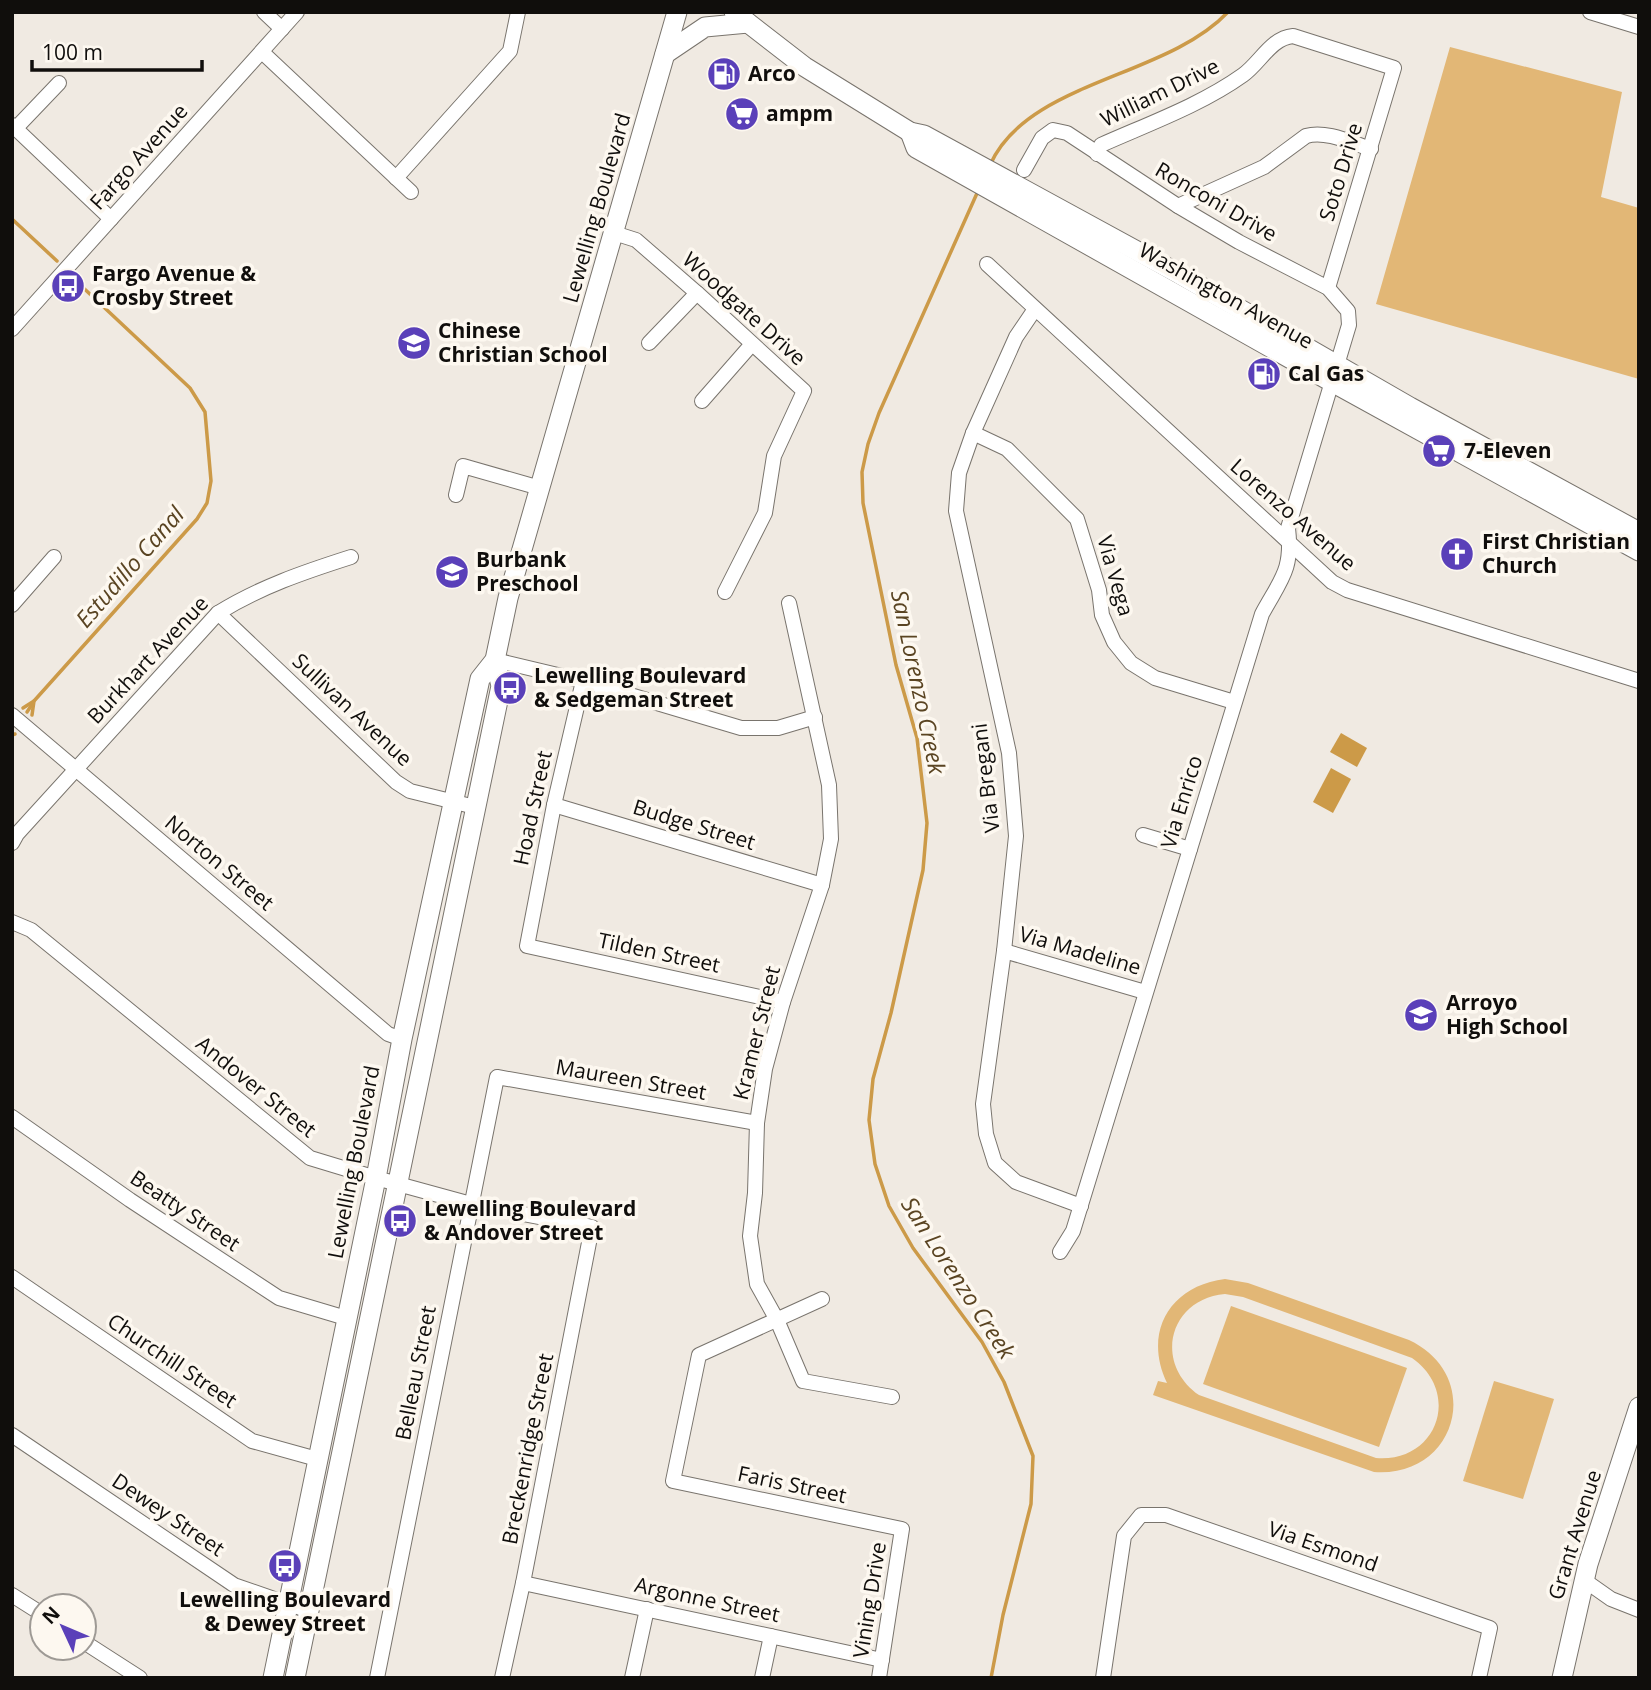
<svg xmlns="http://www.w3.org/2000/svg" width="1651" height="1690" viewBox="0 0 1651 1690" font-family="'Open Sans',sans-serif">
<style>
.green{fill:#e2b776;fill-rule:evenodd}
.water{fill:#cc9a48}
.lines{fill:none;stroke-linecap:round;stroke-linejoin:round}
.stream{stroke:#cc9a48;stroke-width:3.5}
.minor-casing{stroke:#79746d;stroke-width:16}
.secondary-casing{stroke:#79746d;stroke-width:21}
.minor{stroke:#fff;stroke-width:14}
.secondary{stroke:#fff;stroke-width:19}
.labels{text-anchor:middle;stroke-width:7;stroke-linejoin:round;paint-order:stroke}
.poi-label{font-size:21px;font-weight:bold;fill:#100e0c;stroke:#fdf8f0;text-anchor:start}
.street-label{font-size:21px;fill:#100e0c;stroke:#fdf8f0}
.water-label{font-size:23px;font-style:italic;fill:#5a4422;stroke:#fdf8f0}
</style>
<rect width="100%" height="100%" fill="#f0eae2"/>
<g class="green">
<path d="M1450,47L1622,92L1601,197L1639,208V379L1376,304Z"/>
<path d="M1225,1279L1248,1283L1409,1340C1485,1376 1457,1478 1374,1472L1153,1395L1158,1381L1167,1383C1143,1333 1169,1286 1225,1279ZM1225,1294L1243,1297L1412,1358C1462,1393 1437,1463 1376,1458L1199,1395C1153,1363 1169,1299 1225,1294Z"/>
<path d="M1231,1306L1407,1368L1379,1447L1203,1384Z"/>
<path d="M1494,1381L1554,1399L1523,1499L1463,1481Z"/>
</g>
<g class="water">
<path d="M1341,733L1367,748L1357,767L1330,752Z"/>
<path d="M1331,768L1351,779L1333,813L1313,802Z"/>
</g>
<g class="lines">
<g class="stream">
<path d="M990,165C1027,81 1166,78 1228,12"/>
<path d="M978,191L879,413L868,444L862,472L863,503L896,665L917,738L927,823L923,870L891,1013L873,1079L869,1120L875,1164L889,1206L913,1248L982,1342L1004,1382L1033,1456L1031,1504L1003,1615L991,1678"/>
<path d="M12,219L57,261"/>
<path d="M23,708L34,701"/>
<path d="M27,712L33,703"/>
<path d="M32,715L34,701L197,519L207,503L211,481L205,412L190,388L76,281"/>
<path d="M12,735L15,734"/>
</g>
<g class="minor-casing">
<g id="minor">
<path d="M264,12L282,29"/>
<path d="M1590,12L1639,27"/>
<path d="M262,52L411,192"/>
<path d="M12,125L111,219"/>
<path d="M16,128L59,83"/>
<path d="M1097,154L1101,145C1148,124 1201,105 1243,75C1260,63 1271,38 1293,36L1394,68L1328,288"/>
<path d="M1024,170L1042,138L1053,130L1067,133L1178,206L1239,242L1328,288L1348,311L1349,325L1288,528C1293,570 1281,579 1262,614L1073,1231L1060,1252"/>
<path d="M396,178L510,51L518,12"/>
<path d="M1178,206L1264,167L1306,136C1326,130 1352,143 1371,149"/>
<path d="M614,233L636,240L697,293L804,391L774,456L765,513L725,592"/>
<path d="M987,264L1332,582L1347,590L1639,681"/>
<path d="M1035,309L1016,337L973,433L959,473L956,511L1009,753L1016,836L1004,951L983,1104L986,1134L995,1163L1016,1182L1081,1206"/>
<path d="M12,329L297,12"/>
<path d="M649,343L697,293"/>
<path d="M702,401L752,344"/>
<path d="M973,433L1007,449L1077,519L1099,590L1102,615L1114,642L1131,663L1155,678L1234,702"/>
<path d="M456,495L463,466L540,488"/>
<path d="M789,603L829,785L831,839L822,885L783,1002L765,1069L757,1123L755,1193L750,1236L757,1284L777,1320L803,1381L892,1397"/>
<path d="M12,605L54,557"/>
<path d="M218,613L396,782L410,791L475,807"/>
<path d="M495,660L583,681L741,728H778L815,717"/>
<path d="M583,681L554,805L527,946L783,1002"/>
<path d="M12,715L388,1034L402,1039"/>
<path d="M554,805L822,885"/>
<path d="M1143,835L1190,849"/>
<path d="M12,843L17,834L218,613C260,587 304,572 351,557"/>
<path d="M12,922L31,930L310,1158L376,1178L471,1204L592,1227L523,1583L502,1678"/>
<path d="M1004,951L1145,992"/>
<path d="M12,1117L130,1200L279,1298L346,1318"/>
<path d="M12,1277L252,1441L317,1459"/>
<path d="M822,1299L699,1355L673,1481L902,1529L879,1678"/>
<path d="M12,1435L234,1585L309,1611"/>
<path d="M1584,1580L1611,1599L1639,1610"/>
<path d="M523,1583L882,1660"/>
<path d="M12,1595L42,1614"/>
<path d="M84,1642L140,1678"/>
<path d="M377,1678L497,1077L757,1123"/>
<path d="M632,1678L647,1609"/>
<path d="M762,1678L771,1636"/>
<path d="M1103,1678L1124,1536L1141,1515H1166L1490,1628L1479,1678"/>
</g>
</g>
<g class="secondary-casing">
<g id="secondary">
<path d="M734,12L805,67L910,132L924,135L1179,274L1410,407L1639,532"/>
<path d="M665,54L705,27L748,23"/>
<path d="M910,132L916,148L1332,382L1639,551"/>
<path d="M273,1678L376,1178L402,1039L480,679L495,660L508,598L677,12"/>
<path d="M295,1678L501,686L495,660"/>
<path d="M1562,1678L1588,1564L1639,1407"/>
</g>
</g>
<use href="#minor" class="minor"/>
<use href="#secondary" class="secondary"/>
</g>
<defs>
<g id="fuel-disc" transform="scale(1.75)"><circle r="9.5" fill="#5a40b9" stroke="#fdf8f0"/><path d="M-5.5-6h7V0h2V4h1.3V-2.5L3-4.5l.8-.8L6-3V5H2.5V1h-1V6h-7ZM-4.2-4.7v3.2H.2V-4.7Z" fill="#fff"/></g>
<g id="supermarket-disc" transform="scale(1.75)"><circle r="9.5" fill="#5a40b9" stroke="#fdf8f0"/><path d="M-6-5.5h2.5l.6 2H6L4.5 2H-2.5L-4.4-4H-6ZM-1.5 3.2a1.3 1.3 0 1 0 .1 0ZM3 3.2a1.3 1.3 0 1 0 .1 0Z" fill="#fff"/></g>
<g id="bus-disc" transform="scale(1.75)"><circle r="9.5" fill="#5a40b9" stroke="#fdf8f0"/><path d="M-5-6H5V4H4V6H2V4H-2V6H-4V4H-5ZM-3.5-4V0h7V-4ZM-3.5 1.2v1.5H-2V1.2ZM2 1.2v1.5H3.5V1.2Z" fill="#fff"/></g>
<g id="school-disc" transform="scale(1.75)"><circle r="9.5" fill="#5a40b9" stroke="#fdf8f0"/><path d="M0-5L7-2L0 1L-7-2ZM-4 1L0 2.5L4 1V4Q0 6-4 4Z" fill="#fff"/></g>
<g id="church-disc" transform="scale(1.75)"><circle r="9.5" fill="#5a40b9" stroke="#fdf8f0"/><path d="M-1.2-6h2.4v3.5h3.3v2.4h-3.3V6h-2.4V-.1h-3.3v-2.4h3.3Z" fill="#fff"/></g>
</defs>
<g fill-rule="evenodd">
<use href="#fuel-disc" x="724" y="74"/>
<use href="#supermarket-disc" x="742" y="114"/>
<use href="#bus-disc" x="68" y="286"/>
<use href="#school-disc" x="414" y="343"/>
<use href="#fuel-disc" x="1264" y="374"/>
<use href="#supermarket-disc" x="1439" y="451"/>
<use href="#church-disc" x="1457" y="554"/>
<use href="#school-disc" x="452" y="572"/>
<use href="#bus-disc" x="510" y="688"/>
<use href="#school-disc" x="1421" y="1015"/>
<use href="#bus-disc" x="400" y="1221"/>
<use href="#bus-disc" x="285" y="1566"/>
</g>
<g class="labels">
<g class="poi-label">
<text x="748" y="81">Arco</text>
<text x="766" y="121">ampm</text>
<text x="92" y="281">Fargo Avenue &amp;<tspan x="92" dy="24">Crosby Street</tspan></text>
<text x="438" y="338">Chinese<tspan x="438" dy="24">Christian School</tspan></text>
<text x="1288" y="381">Cal Gas</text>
<text x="1464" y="458">7-Eleven</text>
<text x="1482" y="549">First Christian<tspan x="1482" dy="24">Church</tspan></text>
<text x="476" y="567">Burbank<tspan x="476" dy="24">Preschool</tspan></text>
<text x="534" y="683">Lewelling Boulevard<tspan x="534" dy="24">&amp; Sedgeman Street</tspan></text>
<text x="1446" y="1010">Arroyo<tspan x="1446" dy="24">High School</tspan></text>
<text x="424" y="1216">Lewelling Boulevard<tspan x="424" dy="24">&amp; Andover Street</tspan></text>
<text x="285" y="1607" text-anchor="middle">Lewelling Boulevard<tspan x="285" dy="24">&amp; Dewey Street</tspan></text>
</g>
<g class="street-label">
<text transform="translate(1160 93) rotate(-26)" y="7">William Drive</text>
<text transform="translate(139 157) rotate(-48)" y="7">Fargo Avenue</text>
<text transform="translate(1341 172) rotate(-73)" y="7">Soto Drive</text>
<text transform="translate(1216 202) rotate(30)" y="7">Ronconi Drive</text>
<text transform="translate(597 208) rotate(-74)" y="7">Lewelling Boulevard</text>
<text transform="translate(1226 296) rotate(29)" y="7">Washington Avenue</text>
<text transform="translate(744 309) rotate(42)" y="7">Woodgate Drive</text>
<text transform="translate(1293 515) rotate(41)" y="7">Lorenzo Avenue</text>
<text transform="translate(1115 576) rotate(74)" y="7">Via Vega</text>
<text transform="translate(148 660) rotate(-47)" y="7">Burkhart Avenue</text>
<text transform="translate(352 710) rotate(43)" y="7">Sullivan Avenue</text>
<text transform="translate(986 778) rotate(-97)" y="7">Via Bregani</text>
<text transform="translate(1182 802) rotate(-73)" y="7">Via Enrico</text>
<text transform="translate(533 808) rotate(-78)" y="7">Hoad Street</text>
<text transform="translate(694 825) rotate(17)" y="7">Budge Street</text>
<text transform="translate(219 863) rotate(40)" y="7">Norton Street</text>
<text transform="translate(1080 951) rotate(16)" y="7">Via Madeline</text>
<text transform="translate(659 953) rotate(12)" y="7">Tilden Street</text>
<text transform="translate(757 1033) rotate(-76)" y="7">Kramer Street</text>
<text transform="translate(631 1080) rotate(10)" y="7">Maureen Street</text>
<text transform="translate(256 1087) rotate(39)" y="7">Andover Street</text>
<text transform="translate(354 1162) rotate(-79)" y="7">Lewelling Boulevard</text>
<text transform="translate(185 1211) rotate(34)" y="7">Beatty Street</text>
<text transform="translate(172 1361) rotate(34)" y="7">Churchill Street</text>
<text transform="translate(416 1373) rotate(-79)" y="7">Belleau Street</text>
<text transform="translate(528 1449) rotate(-79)" y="7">Breckenridge Street</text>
<text transform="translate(792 1485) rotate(12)" y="7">Faris Street</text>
<text transform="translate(168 1515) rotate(34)" y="7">Dewey Street</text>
<text transform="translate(1575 1535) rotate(-73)" y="7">Grant Avenue</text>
<text transform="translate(1323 1547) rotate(19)" y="7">Via Esmond</text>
<text transform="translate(707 1600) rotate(12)" y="7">Argonne Street</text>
<text transform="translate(870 1600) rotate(-81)" y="7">Vining Drive</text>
</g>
<g class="water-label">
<text transform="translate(130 567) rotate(-49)" y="8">Estudillo Canal</text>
<text transform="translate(918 682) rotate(78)" y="8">San Lorenzo Creek</text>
<text transform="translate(958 1278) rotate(57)" y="8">San Lorenzo Creek</text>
</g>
</g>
<rect width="1651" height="1690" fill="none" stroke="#100e0c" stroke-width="28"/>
<g transform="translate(63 1627) rotate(314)"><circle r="33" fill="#fdf8f0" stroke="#9e9a95" stroke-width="2"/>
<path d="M0-5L12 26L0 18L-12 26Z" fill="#5a40b9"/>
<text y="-10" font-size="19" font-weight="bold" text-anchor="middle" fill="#100e0c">N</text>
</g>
<path d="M32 60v10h170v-10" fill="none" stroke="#100e0c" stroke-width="3.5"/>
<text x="42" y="60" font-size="21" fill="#100e0c" stroke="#fdf8f0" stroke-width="5" paint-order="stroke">100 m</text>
</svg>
